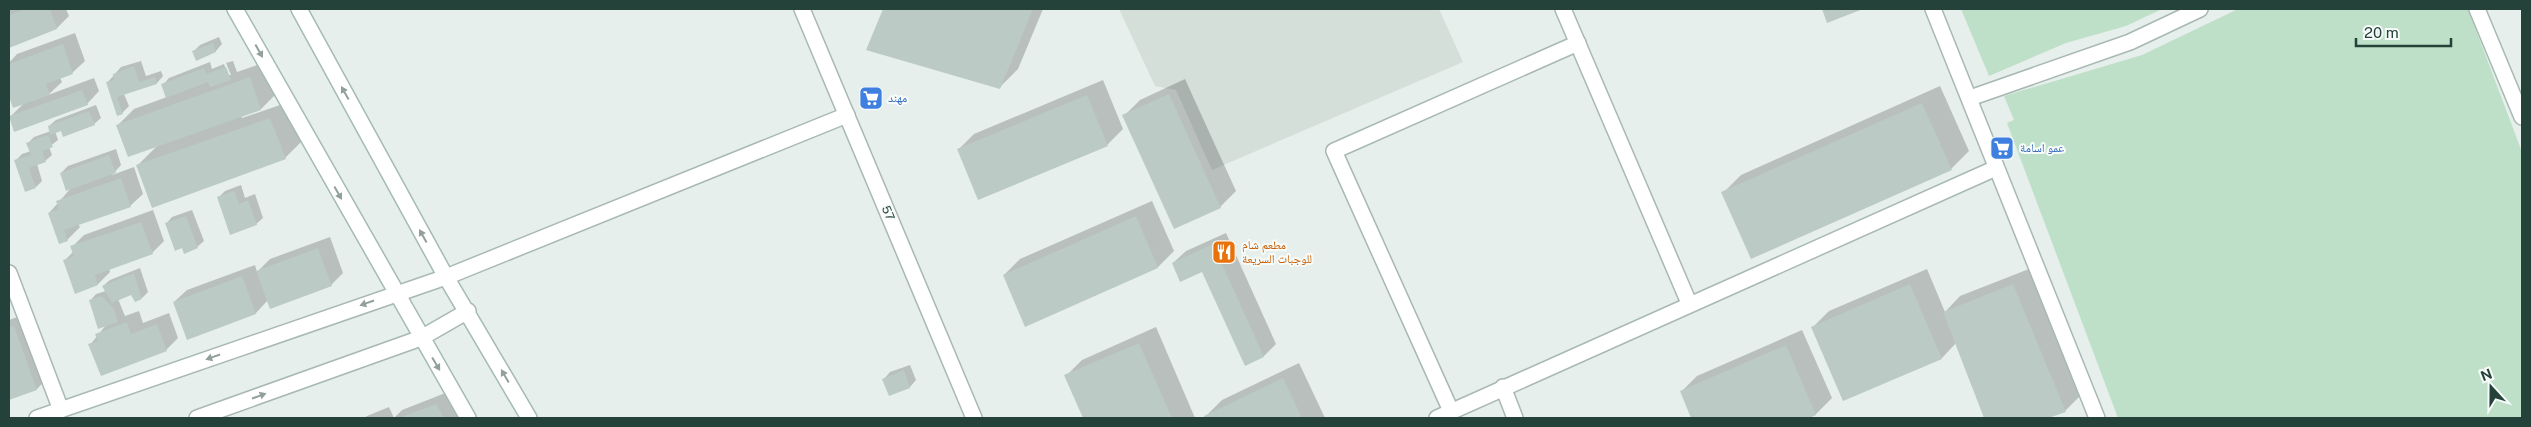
<svg xmlns="http://www.w3.org/2000/svg" width="2531" height="427" viewBox="0 0 2531 427" font-family="'Public Sans','Noto Naskh Arabic',sans-serif">
<style>
.built{fill:#d4dfda}
.green{fill:#bfe0c8}
.shadow{fill:#0003}
.building{fill:#bbcac4}
.lines{fill:none;stroke-linecap:round;stroke-linejoin:round}
.lane-casing{stroke:#a8b8b2;stroke-width:18}
.street-casing{stroke:#a8b8b2;stroke-width:18}
.secondary-casing{stroke:#a4bbb3;stroke-width:18}
.lane{stroke:#fff;stroke-width:15}
.street{stroke:#fff;stroke-width:15}
.secondary{stroke:#fff;stroke-width:15}
.oneway{fill:#92a09c}
.labels{text-anchor:middle;stroke-width:4;stroke-linejoin:round;paint-order:stroke}
.shop-label{font-size:12px;fill:#366cbe;stroke:#f7fbf9;text-anchor:start}
.street-label{font-size:12px;fill:#24423a;stroke:#f7fbf9}
.food-label{font-size:12px;fill:#c56008;stroke:#f7fbf9;text-anchor:start}
</style>
<rect width="100%" height="100%" fill="#e6efeb"/>
<path class="built" d="M1119,9H1439L1463,62L1212,170L1176,90L1155,86Z"/>
<g class="green">
<path d="M1961,9H2162L2126,26L2066,43L1989,76Z"/>
<path d="M2238,9H2468L2522,152V418H2118L2007,123L2014,120L2004,96L2142,55Z"/>
</g>
<g class="shadow">
<path d="M9,9H66L69,16L57,28L9,46Z"/>
<path d="M884,9H1043L1018,69L1000,87L868,49Z"/>
<path d="M75,33L85,61L72,73L60,78L62,82L48,95L94,78L99,91L87,104L10,117L24,103L14,106L9,93V63L17,54Z"/>
<path d="M219,37L222,44L216,51H194L200,45Z"/>
<path d="M141,61L146,76L161,71L163,76L157,83L124,94L129,106L122,113L107,83L121,67Z"/>
<path d="M233,61L237,72L266,62L277,93L261,109L241,116L242,118L286,103L301,142L285,158L138,165L157,146L118,125L134,109L167,97L163,85L169,78L210,62L212,69L224,64L228,75H231L226,63Z"/>
<path d="M1185,79L1236,191L1220,207L1124,116L1140,100Z"/>
<path d="M1103,80L1123,129L1107,145L958,150L974,134Z"/>
<path d="M1940,86L1969,151L1951,169L1723,193L1741,175Z"/>
<path d="M96,105L101,118L94,124L55,131L58,140L49,147L52,155L45,161L37,164L42,181L36,187L15,161L22,154L31,151L28,143L34,137L51,131L49,126L56,120Z"/>
<path d="M116,149L121,165L112,175L134,167L143,194L130,206L78,224L80,227L67,240L49,213L72,187L61,173L68,166Z"/>
<path d="M241,185L245,198L255,194L263,218L256,224L219,197L225,191Z"/>
<path d="M1152,201L1174,251L1158,267L1026,325L1004,275L1020,259Z"/>
<path d="M153,210L164,241L152,253L109,268L110,272L98,284L76,292L65,260L73,252L72,247L84,235Z"/>
<path d="M192,210L204,241L197,247L166,224L172,217Z"/>
<path d="M1226,233L1276,344L1264,356L1245,364L1202,270L1173,263L1186,251Z"/>
<path d="M330,237L343,273L331,285L268,300L256,313L188,338L174,302L187,290L255,265L257,272L270,259Z"/>
<path d="M140,268L148,292L142,298L132,294L118,299L125,316L139,311L143,323L169,313L178,338L166,350L90,345L106,325L90,301L96,294L106,291L103,286L110,280Z"/>
<path d="M1927,269L1945,312L1960,296L2029,269L2081,395L2065,411L2045,418H1986L1956,343L1942,358L1844,400L1813,327L1829,311Z"/>
<path d="M26,314L49,376L37,389L9,399V320Z"/>
<path d="M1156,327L1195,418H1084L1066,376L1082,360Z"/>
<path d="M1802,330L1832,398L1816,414L1806,418H1693L1681,392L1697,376Z"/>
<path d="M1299,363L1325,418H1207L1206,416L1222,400Z"/>
<path d="M910,365L916,380L910,387L890,394L884,379L890,372Z"/>
<path d="M448,392L463,418H394L402,410Z"/>
<path d="M389,407L394,418H364L367,416Z"/>
</g>
<g class="building">
<path d="M26,9H50L57,29L9,48V15Z"/>
<path d="M883,9H1033L1000,89L866,50Z"/>
<path d="M1822,9H1863L1827,23Z"/>
<path d="M213,43L216,52L196,61L192,51Z"/>
<path d="M63,44L73,74L46,84L50,95L13,108L9,96V64Z"/>
<path d="M134,66L139,82L155,77L157,84L117,97L123,114L117,116L106,82L114,80L113,74Z"/>
<path d="M226,67L231,80L210,87L208,82L166,98L161,84L204,68L206,74Z"/>
<path d="M250,77L261,110L128,157L116,125Z"/>
<path d="M82,90L88,105L14,132L9,116Z"/>
<path d="M1169,94L1221,208L1174,229L1122,115Z"/>
<path d="M1087,95L1108,146L978,200L957,149Z"/>
<path d="M1922,103L1952,170L1751,259L1721,192Z"/>
<path d="M89,111L95,125L63,137L61,131L50,135L48,126Z"/>
<path d="M270,118L286,159L152,208L136,165Z"/>
<path d="M48,135L53,147L42,151L46,162L29,168L36,188L25,192L14,160L31,155L26,143Z"/>
<path d="M109,155L116,173L66,191L60,173Z"/>
<path d="M121,178L131,207L64,230L68,241L59,244L48,213L59,209L56,201Z"/>
<path d="M234,191L239,204L248,200L257,225L230,235L217,197Z"/>
<path d="M186,216L198,248L184,254L182,248L175,251L165,223Z"/>
<path d="M1136,216L1158,268L1025,327L1003,275Z"/>
<path d="M141,222L153,254L95,275L98,285L75,294L63,260L74,256L70,246Z"/>
<path d="M1213,244L1264,357L1245,366L1202,272L1180,282L1172,263Z"/>
<path d="M318,248L332,286L270,309L256,271Z"/>
<path d="M134,273L142,299L135,302L131,295L112,303L102,286Z"/>
<path d="M242,276L256,314L187,340L173,302Z"/>
<path d="M1910,284L1942,359L1843,401L1811,327Z"/>
<path d="M2013,284L2066,412L2048,418H1984L1943,312Z"/>
<path d="M102,296L114,309L118,322L98,329L89,300Z"/>
<path d="M127,322L131,334L157,324L167,351L101,376L88,344L98,341L95,334Z"/>
<path d="M14,326L37,390L9,400V327Z"/>
<path d="M1139,343L1172,418H1083L1064,375Z"/>
<path d="M1786,345L1816,415L1809,418H1691L1680,391Z"/>
<path d="M904,370L910,388L889,396L882,379Z"/>
<path d="M1283,378L1302,418H1205L1204,416Z"/>
<path d="M436,404L444,418H399Z"/>
</g>
<g class="lines">
<g class="lane-casing">
<path id="lane" d="M1970,98L2130,42L2200,9"/>
</g>
<g class="street-casing">
<g id="street">
<path d="M802,9L974,418"/>
<path d="M1563,9L1689,303"/>
<path d="M1933,9L2097,418"/>
<path d="M2477,9L2522,117"/>
<path d="M9,273L61,410"/>
<path d="M1503,387L1515,418"/>
<path d="M1451,411L1334,151L1578,43"/>
<path d="M37,418L446,277L847,115"/>
<path d="M197,418L421,338L468,311"/>
<path d="M1437,418L1996,168"/>
</g>
</g>
<g class="secondary-casing">
<g id="secondary">
<path d="M235,9L468,418"/>
<path d="M299,9L446,277L529,418"/>
</g>
</g>
<use href="#lane" class="lane"/>
<use href="#street" class="street"/>
<use href="#secondary" class="secondary"/>
</g>
<defs><path id="oneway-solid" d="M-6-.8H1V-3.2L6.5 0L1 3.2V.8H-6Z" transform="scale(1.25)"/></defs>
<g class="oneway">
<use href="#oneway-solid" transform="translate(259 51) rotate(61)"/>
<use href="#oneway-solid" transform="translate(345 93) rotate(-119)"/>
<use href="#oneway-solid" transform="translate(338 193) rotate(61)"/>
<use href="#oneway-solid" transform="translate(423 236) rotate(-119)"/>
<use href="#oneway-solid" transform="translate(367 303) rotate(161)"/>
<use href="#oneway-solid" transform="translate(213 357) rotate(161)"/>
<use href="#oneway-solid" transform="translate(436 364) rotate(59)"/>
<use href="#oneway-solid" transform="translate(505 376) rotate(-120)"/>
<use href="#oneway-solid" transform="translate(259 396) rotate(-20)"/>
</g>
<defs>
<g id="supermarket-square" transform="scale(1.25)"><rect x="-9" y="-9" width="18" height="18" rx="4" fill="#3f7fe0" stroke="#f7fbf9"/><path d="M-6-5.5h2.5l.6 2H6L4.5 2H-2.5L-4.4-4H-6ZM-1.5 3.2a1.3 1.3 0 1 0 .1 0ZM3 3.2a1.3 1.3 0 1 0 .1 0Z" fill="#fff"/></g>
<g id="restaurant-square" transform="scale(1.25)"><rect x="-9" y="-9" width="18" height="18" rx="4" fill="#e8710a" stroke="#f7fbf9"/><path d="M-5-6h1v4h1v-4h1v4h1v-4h1v5L-1.5 .5V6h-2V.5L-5-1ZM5-6V6H3V1.5H1.5Q1.5-4 5-6Z" fill="#fff"/></g>
</defs>
<g fill-rule="evenodd">
<use href="#supermarket-square" x="871" y="98"/>
<use href="#supermarket-square" x="2002" y="148"/>
<use href="#restaurant-square" x="1224" y="252"/>
</g>
<g class="labels">
<g class="shop-label">
<text x="888" y="102">مهند</text>
<text x="2020" y="152">عمو اسامة</text>
</g>
<g class="street-label">
<text transform="translate(888 213) rotate(67)" y="4">57</text>
</g>
<g class="food-label">
<text x="1242" y="249">مطعم شام<tspan x="1242" dy="14">للوجبات السريعة</tspan></text>
</g>
</g>
<rect width="2531" height="427" fill="none" stroke="#24423a" stroke-width="20"/>
<g transform="translate(2491 387) rotate(339)" stroke="#f7fbf9" stroke-width="4" paint-order="stroke">
<path d="M0-4L9 19L0 12L-9 19Z" fill="#24423a"/>
<text y="-8" font-size="14" font-weight="bold" text-anchor="middle" fill="#24423a">N</text>
</g>
<path d="M2356 38v8h95v-8" fill="none" stroke="#24423a" stroke-width="2.5"/>
<text x="2364" y="38" font-size="15" fill="#24423a" stroke="#f7fbf9" stroke-width="4" paint-order="stroke">20 m</text>
</svg>
